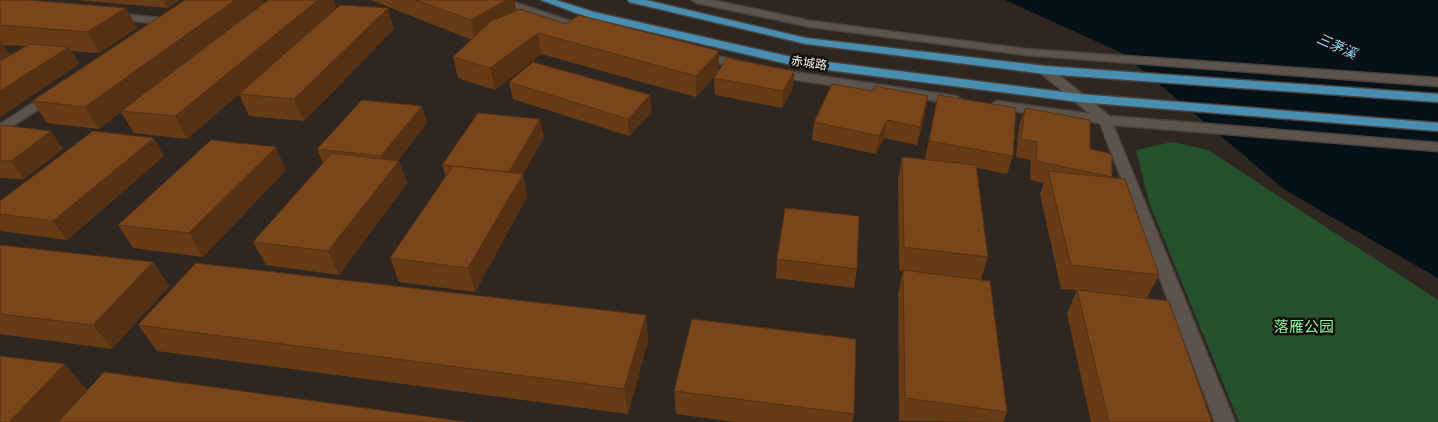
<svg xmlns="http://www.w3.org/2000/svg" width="1438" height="422" viewBox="0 0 1438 422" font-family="'Varela Round','Noto Sans SC',sans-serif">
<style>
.green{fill:#25502c}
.water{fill:#051017}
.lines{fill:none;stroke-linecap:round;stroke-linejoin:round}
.minor-casing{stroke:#48413c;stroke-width:3}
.major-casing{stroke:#48413c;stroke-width:3}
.minor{fill:#5c534d;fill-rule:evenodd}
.major{fill:#488eb1;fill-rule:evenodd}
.wall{fill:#683b17;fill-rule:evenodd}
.shaded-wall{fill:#553013}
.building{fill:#79451b;stroke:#553013}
.labels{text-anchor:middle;stroke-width:5;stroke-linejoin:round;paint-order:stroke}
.far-street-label{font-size:12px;fill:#f7f1ed;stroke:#13100d}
.far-water-label{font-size:14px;font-style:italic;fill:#90d2f8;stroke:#13100d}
.park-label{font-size:15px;fill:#92f0a0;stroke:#13100d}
</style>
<rect width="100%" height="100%" fill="#2e2620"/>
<path class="green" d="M1173,142L1208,150L1438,300V422H1239L1150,205L1136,150Z"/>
<path class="water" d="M1005,0H1438V278L1285,190L1122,53Z"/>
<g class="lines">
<g class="minor-casing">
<g id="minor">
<path d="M492,0H508L591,28L590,30H582Z"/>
<path d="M692,0H712L811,21L1025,49L1438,78V86L1025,55L811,27L697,3Z"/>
<path d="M111,13L162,18L167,21L162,24L107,18L106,16Z"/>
<path d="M699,52L748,63L750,66L744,70L695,57L693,55Z"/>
<path d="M1045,66L1049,67L1109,116L1438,143V151L1113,125L1235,422H1215L1100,123L997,109L991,105L997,101L1090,114L1041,73V67Z"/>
<path d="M774,69L956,96L962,100L956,104L770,76L768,73L770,70Z"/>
<path d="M52,91L58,95L56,98L0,134V124Z"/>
</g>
</g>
<g class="major-casing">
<g id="major">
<path d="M541,0H556L594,12L796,58L1079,94L1438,123V131L1079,102L796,66L587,17Z"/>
<path d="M628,0H646L806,38L1045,66L1438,94V102L1045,74L806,44L629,2Z"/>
</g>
</g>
<use href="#minor" class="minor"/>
<use href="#major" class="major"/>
</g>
<g class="wall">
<path d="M0,0L126,8L137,28L99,53L71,51L79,64L0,117ZM3,45L25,46L10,55Z"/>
<path d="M76,0H179L168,8Z"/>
<path d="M371,0H514L516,10L566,24L719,71L793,88L782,108L715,95L714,78L717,74L696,97L541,54L495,90L458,78L453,57L472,40Z"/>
<path d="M264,3L336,8L394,29L304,121L249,116L239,94L187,139L134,133L121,112L99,129L47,123L32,101Z"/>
<path d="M509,82L652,113L629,136L513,99Z"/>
<path d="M938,95L1013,156L1007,174L977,168L988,257L981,280L1007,412L1003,422L899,421L898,294L903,271L899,270L898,180L902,157L933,160L925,159Z"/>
<path d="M422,106L427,123L398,160L407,183L339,275L266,265L253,242L323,164L317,149Z"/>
<path d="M1025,108L1090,149L1112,177L1159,275L1147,298L1212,422H1091L1067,314L1077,290L1061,289L1040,194L1044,183L1030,180L1031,160L1016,157L1019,126Z"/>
<path d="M925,114L917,145L884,138L876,154L812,140L814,122Z"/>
<path d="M0,126L63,149L24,179L0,178Z"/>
<path d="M544,137L523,174L527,197L475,292L399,282L390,258L446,177L442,165Z"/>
<path d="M164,156L67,240L1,231L0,230V201Z"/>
<path d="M286,170L203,257L133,248L118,225Z"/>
<path d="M0,245L153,262L169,286L112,349L0,334Z"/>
<path d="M777,259L857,269L854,288L776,278Z"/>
<path d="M646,315L648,341L628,414L157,351L138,325Z"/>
<path d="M674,391L854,414L852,422H735L676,414Z"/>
</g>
<g class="shaded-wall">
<path d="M164,0H179L168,8Z"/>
<path d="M235,0H263L265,4L121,111V112L99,129L85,107Z"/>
<path d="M318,0H334L337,10L187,139L175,116Z"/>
<path d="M506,0H514L517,16L475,41L471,20Z"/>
<path d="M126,8L137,28L99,53L87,32Z"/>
<path d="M388,8L394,29L304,121L294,99Z"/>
<path d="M538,33L541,54L495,90L490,68Z"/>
<path d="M0,40L12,57L0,64Z"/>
<path d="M69,47L79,64L0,117V91Z"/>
<path d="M719,51V72L696,97V76Z"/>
<path d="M794,71L793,88L782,108L783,91Z"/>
<path d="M650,95L652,113L629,136L628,119Z"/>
<path d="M928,96L925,114L917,145L920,127Z"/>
<path d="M422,106L427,123L388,174L381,156Z"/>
<path d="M540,119L544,137L523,174L527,197L475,292L468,268L509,172Z"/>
<path d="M887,120L884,138L876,154L879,136Z"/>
<path d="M51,131L63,149L24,179L11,161Z"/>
<path d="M154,138L164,156L67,240L53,221Z"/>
<path d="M276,147L286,170L203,257L189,233Z"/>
<path d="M399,161L407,183L339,275L328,251Z"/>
<path d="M153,262L169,286L112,349L93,325Z"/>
<path d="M646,315L648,341L628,414L624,389Z"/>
<path d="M65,364L87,390L58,422H9Z"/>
</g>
<g class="building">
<path d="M0,0H28L126,8L87,32L0,25Z"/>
<path d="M185,0H235L85,107L32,101Z"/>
<path d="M268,0H318L175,116L121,111Z"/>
<path d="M416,0H506L471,20Z"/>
<path d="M340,5L388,8L294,99L239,94Z"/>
<path d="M520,9L566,24L579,15L719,51L696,76L538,33L490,68L453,57L491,21Z"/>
<path d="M30,44L69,47L0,91V61Z"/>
<path d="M727,58L794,71L783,91L714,78Z"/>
<path d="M533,62L650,95L628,119L509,82Z"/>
<path d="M832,84L873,91L875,86L928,96L920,127L887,120L879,136L814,122Z"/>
<path d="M938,95L1016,108L1013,156L929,141Z"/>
<path d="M362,100L422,106L381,156L317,149Z"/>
<path d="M1025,108L1090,120V149L1112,154V177L1036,161L1037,142L1021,139Z"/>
<path d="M478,113L540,119L509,172L442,165Z"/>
<path d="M2,125L51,131L11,161H0V126Z"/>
<path d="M93,131L154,138L53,221L0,214V201Z"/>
<path d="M211,140L276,147L189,233L118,225Z"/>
<path d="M332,153L399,161L328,251L253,242Z"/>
<path d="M902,157L976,165L988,257L904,247Z"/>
<path d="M453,166L523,174L468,268L390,258Z"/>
<path d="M1048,171L1125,179L1159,275L1071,265Z"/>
<path d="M785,208L859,216L857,269L777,259Z"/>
<path d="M0,245L153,262L93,325L0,314Z"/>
<path d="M196,263L646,315L624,389L138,325Z"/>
<path d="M903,270L990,281L1007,412L905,398Z"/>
<path d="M1077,290L1169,301L1212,422H1109Z"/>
<path d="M692,319L856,339L854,414L674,391Z"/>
<path d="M0,356L65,364L9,422H0Z"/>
<path d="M104,372L467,422H58Z"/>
</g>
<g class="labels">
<g class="far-street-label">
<text transform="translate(809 63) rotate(8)" y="4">赤城路</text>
</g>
<g class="far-water-label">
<text transform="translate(1337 46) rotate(24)" y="5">三茅溪</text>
</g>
<g class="park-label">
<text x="1304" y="332">落雁公园</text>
</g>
</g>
</svg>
